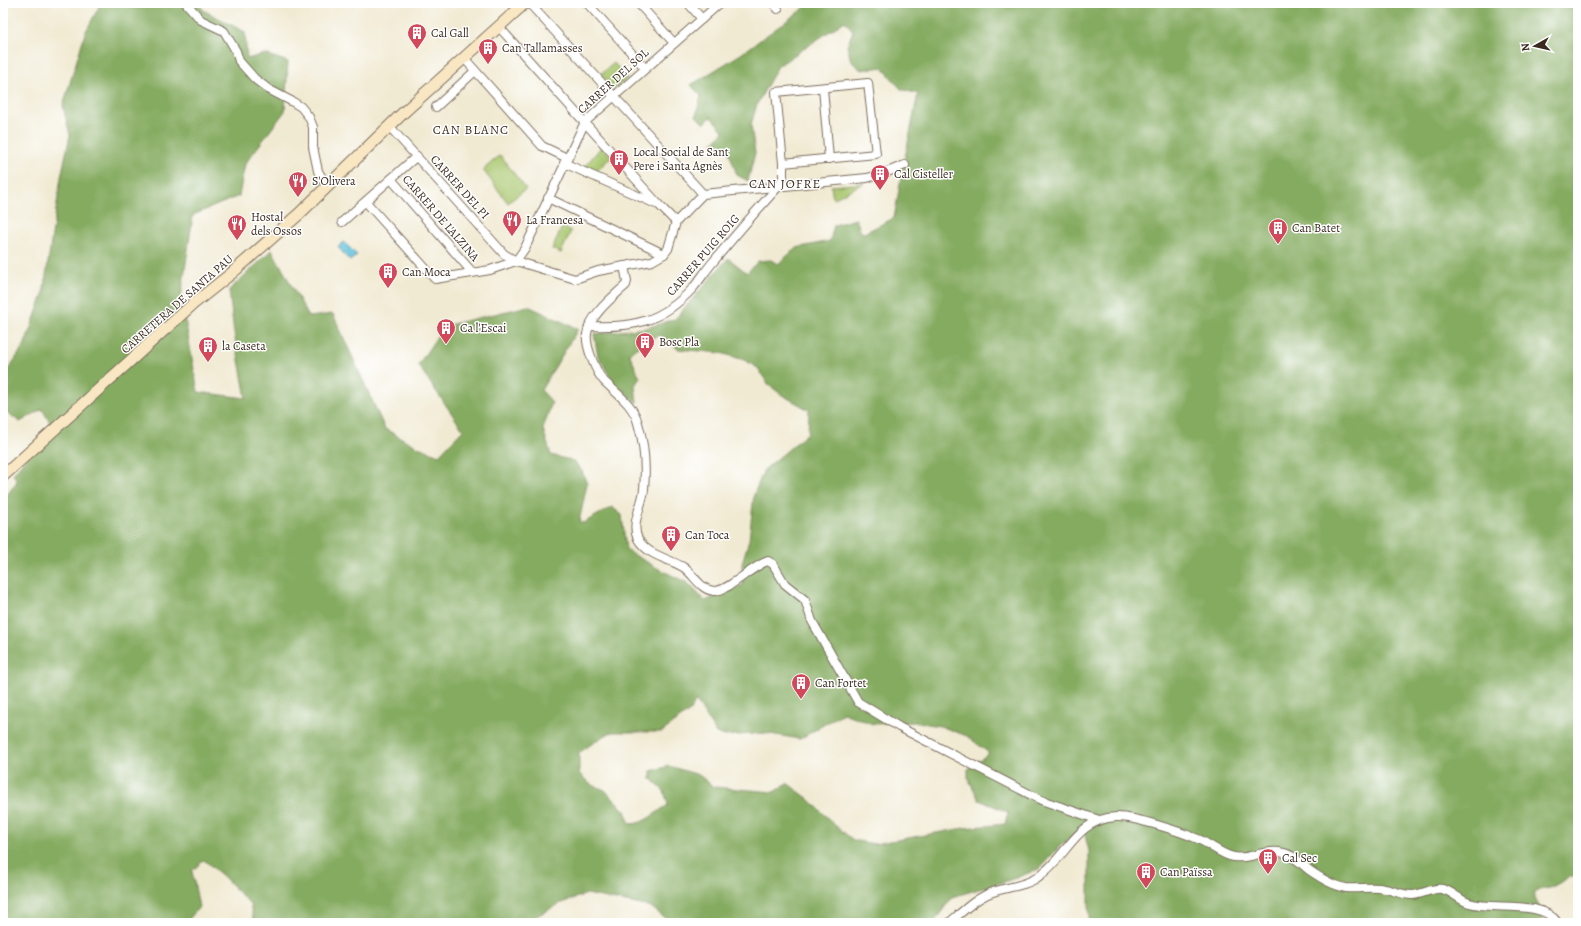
<svg xmlns="http://www.w3.org/2000/svg" width="1581" height="926" viewBox="0 0 1581 926" font-family="Alegreya,serif">
<style>
.green{fill:#a7c66d;stroke:#717846}
.forest{fill:#85ab60;stroke:#606a3f;fill-rule:evenodd}
.water{fill:#5dc0db;stroke:#4c757c}
.lines{fill:none;stroke-linecap:round;stroke-linejoin:round}
.street-casing{stroke:#7b6d5d;stroke-width:10}
.secondary-casing{stroke:#7b6d5d;stroke-width:13}
.street{stroke:#fff;stroke-width:8}
.secondary{stroke:#f9e7c3;stroke-width:11}
.labels{text-anchor:middle;stroke-width:3;stroke-linejoin:round;paint-order:stroke}
.poi-label{font-size:12px;fill:#3b2a1e;stroke:#fff;text-anchor:start}
.street-label{font-size:12px;fill:#3b2a1e;stroke:#fff}
.neighbourhood-label{font-size:13px;letter-spacing:1px;fill:#3b2a1e;stroke:#fff}
</style>
<rect width="100%" height="100%" fill="#fff"/>
<filter id="ink" filterUnits="userSpaceOnUse"><feTurbulence type="fractalNoise" baseFrequency=".025" numOctaves="2"/><feDisplacementMap in="SourceGraphic" scale="8" xChannelSelector="R" yChannelSelector="G"/><feConvolveMatrix kernelMatrix="1 2 1 2 8 2 1 2 1" color-interpolation-filters="sRGB"/></filter>
<filter id="wash" filterUnits="userSpaceOnUse"><feTurbulence type="fractalNoise" baseFrequency=".012" numOctaves="4" result="noise"/><feDisplacementMap in="SourceGraphic" scale="16" xChannelSelector="R" yChannelSelector="G"/><feGaussianBlur stdDeviation="0.9" result="paint"/><feColorMatrix in="noise" values="0 0 0 0 0 0 0 0 0 0 0 0 0 0 0 0 0 1.4 0 .05"/><feComposite in="paint" operator="in"/></filter>
<g filter="url(#wash)">
<rect width="100%" height="100%" fill="#f1ead3"/>
<g class="green">
<path d="M614,63L627,78L614,89L601,74Z"/>
<path d="M602,146L611,157L597,171L585,166Z"/>
<path d="M500,155L526,189L508,203L483,170Z"/>
<path d="M864,183L833,199L831,186Z"/>
<path d="M562,227L571,231L561,253L552,249Z"/>
</g>
<path class="forest" d="M101,3H199L203,10L245,32L247,59L265,54L288,62L285,111L245,164L239,196L193,215L181,297L198,392L246,398L234,333L229,290L272,250L309,317L333,314L385,429L418,447L439,455L463,430L418,365L444,326L528,306L578,329L541,390L552,402L543,429L551,455L574,461L582,471L587,484L579,522L583,523L612,507L622,515L626,550L659,569L688,583L705,601L743,585L742,563L749,540L754,494L764,470L808,433L809,410L782,395L769,385L758,368L744,360L721,353L678,349L659,335L629,353L640,378L635,385L637,403L614,383L598,356L594,334L646,328L675,319L728,258L747,273L758,261L771,260L778,264L796,248L830,241L834,225L856,219L861,232L864,233L894,218L902,172L918,94L901,89L882,67L861,70L851,61L847,46L853,31L845,21L778,66L757,104L751,125L755,153L748,181L737,175L729,152L713,142L724,132L711,117L704,124L696,116L701,96L691,85L741,54L811,3H1578V877H1570L1550,888L1539,890L1535,893C1534,900 1537,901 1539,906C1541,911 1540,917 1543,923H1089V851L1083,828L1060,846L1039,869L1010,880L952,897L934,922L929,923H678L665,918L651,907L587,894L561,903L524,923H254L250,904L223,876L204,860L192,871L199,907L186,923H3V501L17,481L13,474L52,426L42,409L20,422L3,409V377L24,346L43,295L61,177L70,135L63,106L85,33ZM696,700L716,733L725,736L764,733L800,739L843,713L873,724L915,722L940,726L967,736L989,753L968,769V778L979,800L1008,812L1005,824L964,828L874,844L853,840L837,827L809,799L787,783L774,792L714,787L699,775L669,766L651,771V779L664,791L668,805C656,812 645,824 630,824L625,811L605,790L590,784L579,773V753L600,738L612,732H662L691,710Z"/>
<path class="water" d="M344,242L357,255L350,261L338,247Z"/>
</g>
<g filter="url(#ink)">
<g class="lines">
<g class="street-casing">
<g id="street">
<path d="M186,3L201,20L224,31L236,51L239,61L255,79L268,89L293,102L301,107L309,117L313,127V147L318,171L327,187"/>
<path d="M529,3L703,194"/>
<path d="M587,3L645,68"/>
<path d="M638,3L674,43"/>
<path d="M688,3L702,19"/>
<path d="M773,3L778,9"/>
<path d="M499,27L659,205L676,222"/>
<path d="M464,58L542,146L567,158"/>
<path d="M823,88L829,159"/>
<path d="M436,107L475,71"/>
<path d="M389,126L504,254L516,261L525,248L585,122L720,3"/>
<path d="M564,163L656,204"/>
<path d="M391,179L472,272"/>
<path d="M548,198L664,254"/>
<path d="M366,202L435,279L490,270L516,261L575,279L598,271L652,261L664,254L668,249L676,222L703,194L867,178L882,174L905,165"/>
<path d="M342,222L417,156"/>
<path d="M624,266L627,281L626,285C613,297 589,316 587,334C585,345 596,373 604,381C617,394 633,404 638,423C644,443 646,467 644,489C643,505 630,523 638,539C648,556 668,558 683,567C694,574 700,590 714,591C728,592 753,565 768,561L773,564L785,584L805,600L812,621L858,702L899,727L1041,800L1099,820"/>
<path d="M589,326C633,328 662,322 693,288C700,280 706,270 713,262C734,237 755,212 777,188L783,178V163L776,92L868,83L876,154L783,163"/>
<path d="M949,923C962,912 977,897 993,892C1007,887 1026,886 1038,877C1067,858 1075,819 1116,817C1134,816 1181,832 1198,839C1210,844 1221,855 1234,857C1249,860 1266,848 1284,853C1294,855 1301,864 1309,870C1319,877 1333,886 1346,888C1357,889 1368,887 1379,888C1391,889 1401,895 1412,895C1422,895 1433,887 1442,889C1452,891 1459,900 1469,903C1496,911 1541,899 1558,923"/>
</g>
</g>
<g class="secondary-casing">
<path id="secondary" d="M3,476L193,304L232,273L299,214L403,113L525,3"/>
</g>
<use href="#street" class="street"/>
<use href="#secondary" class="secondary"/>
</g>
</g>
<defs>
<g id="building-pin" transform="scale(1)"><path d="M0 17L-7.5 6A9.5 9.5 0 1 1 7.5 6Z" fill="#d1495b" stroke="#fff"/><path d="M-4-6H4V6H1V3H-1V6H-4ZM-2.5-4.3h1.7v1.8h-1.7ZM.8-4.3h1.7v1.8H.8ZM-2.5-1h1.7V.8h-1.7ZM.8-1h1.7V.8H.8Z" fill="#fff"/></g>
<g id="restaurant-pin" transform="scale(1)"><path d="M0 17L-7.5 6A9.5 9.5 0 1 1 7.5 6Z" fill="#d1495b" stroke="#fff"/><path d="M-5-6h1v4h1v-4h1v4h1v-4h1v5L-1.5 .5V6h-2V.5L-5-1ZM5-6V6H3V1.5H1.5Q1.5-4 5-6Z" fill="#fff"/></g>
</defs>
<g fill-rule="evenodd">
<use href="#building-pin" x="417" y="33"/>
<use href="#building-pin" x="488" y="48"/>
<use href="#building-pin" x="619" y="159"/>
<use href="#building-pin" x="880" y="174"/>
<use href="#restaurant-pin" x="298" y="181"/>
<use href="#restaurant-pin" x="512" y="220"/>
<use href="#restaurant-pin" x="237" y="224"/>
<use href="#building-pin" x="1278" y="228"/>
<use href="#building-pin" x="388" y="272"/>
<use href="#building-pin" x="446" y="328"/>
<use href="#building-pin" x="645" y="342"/>
<use href="#building-pin" x="208" y="346"/>
<use href="#building-pin" x="671" y="535"/>
<use href="#building-pin" x="801" y="683"/>
<use href="#building-pin" x="1268" y="858"/>
<use href="#building-pin" x="1146" y="872"/>
</g>
<g class="labels">
<g class="poi-label">
<text x="431" y="37">Cal Gall</text>
<text x="502" y="52">Can Tallamasses</text>
<text x="633" y="156">Local Social de Sant<tspan x="633" dy="14">Pere i Santa Agnès</tspan></text>
<text x="894" y="178">Cal Cisteller</text>
<text x="312" y="185">S'Olivera</text>
<text x="251" y="221">Hostal<tspan x="251" dy="14">dels Ossos</tspan></text>
<text x="526" y="224">La Francesa</text>
<text x="1292" y="232">Can Batet</text>
<text x="402" y="276">Can Moca</text>
<text x="460" y="332">Ca l'Escai</text>
<text x="659" y="346">Bosc Pla</text>
<text x="222" y="350">la Caseta</text>
<text x="685" y="539">Can Toca</text>
<text x="815" y="687">Can Fortet</text>
<text x="1282" y="862">Cal Sec</text>
<text x="1160" y="876">Can Païssa</text>
</g>
<g class="street-label">
<text transform="translate(613 81) rotate(-42)" y="4">CARRER DEL SOL</text>
<text transform="translate(460 187) rotate(48)" y="4">CARRER DEL PI</text>
<text transform="translate(441 218) rotate(49)" y="4">CARRER DE L'ALZINA</text>
<text transform="translate(703 255) rotate(-49)" y="4">CARRER PUIG ROIG</text>
<text transform="translate(177 304) rotate(-41)" y="4">CARRETERA DE SANTA PAU</text>
</g>
<g class="neighbourhood-label">
<text x="471" y="134">CAN BLANC</text>
<text x="785" y="188">CAN JOFRE</text>
</g>
</g>
<rect width="1581" height="926" fill="none" stroke="#fff" stroke-width="16"/>
<g transform="translate(1535 46) rotate(262)" stroke="#ffffff" stroke-width="3" paint-order="stroke">
<path d="M0-3L7 15L0 10L-7 15Z" fill="#3b2a1e"/>
<text y="-6" font-size="11" font-weight="bold" text-anchor="middle" fill="#3b2a1e">N</text>
</g>
</svg>
